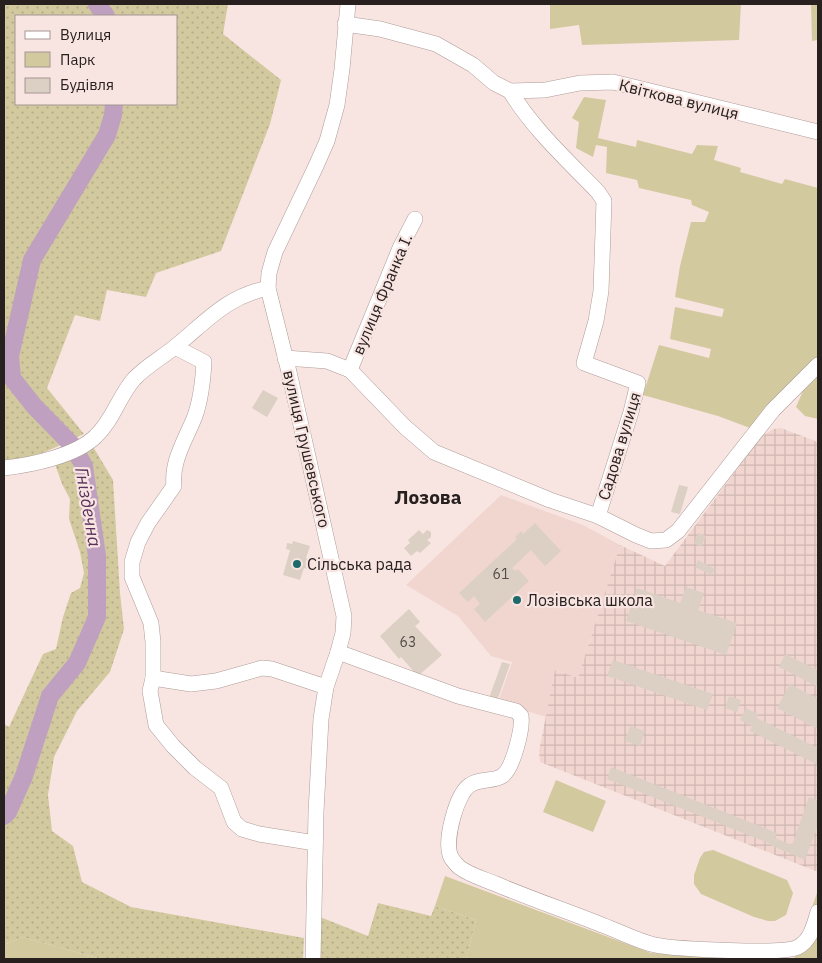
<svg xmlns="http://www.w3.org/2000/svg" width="822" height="963" viewBox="0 0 822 963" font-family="'IBM Plex Sans',sans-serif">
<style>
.built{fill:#f1d6d0}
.industrial{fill:url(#industrial-grid)}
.grass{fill:url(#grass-dots);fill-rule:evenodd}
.green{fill:#d2c99f}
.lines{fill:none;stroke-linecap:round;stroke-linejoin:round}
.river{stroke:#bfa0c0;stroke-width:18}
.building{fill:#dccfc3}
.minor-casing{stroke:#ae9c98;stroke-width:16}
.minor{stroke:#fff;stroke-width:15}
.poi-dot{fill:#1e6a6b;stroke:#f8e5e1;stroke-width:2}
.labels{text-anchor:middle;stroke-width:4.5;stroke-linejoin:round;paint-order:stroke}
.number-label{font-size:14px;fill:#544c48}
.street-label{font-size:16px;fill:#27201f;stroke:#f8e5e1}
.poi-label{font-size:16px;fill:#27201f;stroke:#f8e5e1;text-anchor:start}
.water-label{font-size:18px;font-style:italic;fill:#5a325c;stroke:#f8e5e1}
.quarter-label{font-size:19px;font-weight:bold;fill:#27201f;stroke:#f8e5e1}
</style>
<defs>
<pattern id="industrial-grid" width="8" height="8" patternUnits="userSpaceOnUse" patternTransform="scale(1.25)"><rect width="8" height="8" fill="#f1d6d0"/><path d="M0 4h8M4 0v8" fill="none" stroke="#cfb7b2"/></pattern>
<pattern id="grass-dots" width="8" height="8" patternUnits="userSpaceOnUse" patternTransform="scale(1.25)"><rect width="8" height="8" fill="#d2c99f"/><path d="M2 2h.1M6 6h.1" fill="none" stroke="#b4ac88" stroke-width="1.8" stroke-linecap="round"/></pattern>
</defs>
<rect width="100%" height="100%" fill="#f8e5e1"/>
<path class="built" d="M501,495L583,525L620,545L578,678L555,670L546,717L498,702L512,662L491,656L458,616L406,585Z"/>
<path class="industrial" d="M781,428L818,442V872L540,762L539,751L555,670L578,678L620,545L665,566L761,437L773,429Z"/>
<g class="grass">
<path d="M4,4H228L223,34L281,80L270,124L221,251L156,273L146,297L107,290L100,321L75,315L47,388L84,434C59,445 32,461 4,462ZM16,16H176V104H16Z"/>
<path d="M92,445L113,480L120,593L124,629L110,672L77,711L54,757L48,795L52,831L73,846L82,882L131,907L304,938L303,959H101L22,937L4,945V724L9,727L43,654L56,649L63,617L71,593L80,588L84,573L80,552L69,519L70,499L62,484L55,464Z"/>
<path d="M378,903L431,916L435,906L476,920L466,959H320V917L368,936Z"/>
</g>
<g class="green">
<path d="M550,4H741L739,40L582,45L579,25L550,29Z"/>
<path d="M811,4H818V40L812,41Z"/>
<path d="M584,97L606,100L598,138L636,147L637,140L692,154L697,145L718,146L714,160L741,168L740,172L782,184L785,179L818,188V361L750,428L718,416L643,395L659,345L709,358L711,349L670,339L675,307L722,317L724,309L675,297L680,266L691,222H705L709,212L692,205L691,200L639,188L637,180L606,173L607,147L596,145L593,157L576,148L579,122L572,118Z"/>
<path d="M818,376V419L805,416L796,407L803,391Z"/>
<path d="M556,780L606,801L593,832L543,812Z"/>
<path d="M713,850L787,880L793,893L786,915L775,921H768L754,917L701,894L694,884V875L700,858L704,852Z"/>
<path d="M445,876L651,953L740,959H466L476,920L435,906Z"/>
<path d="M818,890V959H794Z"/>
<path d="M22,937L101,959H4V945Z"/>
</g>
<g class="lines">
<g class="river">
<path d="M97,4L106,16"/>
<path d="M4,816L8,812L24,776L50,696L77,663L97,617V556L84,466L73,446L34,406L12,378L10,356L32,260L107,135L113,115L114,104"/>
</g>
</g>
<g class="building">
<path d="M263,390L278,398L267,417L252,408Z"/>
<path d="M679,485L688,487L680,514L671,512Z"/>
<path d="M535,523L561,551L545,566L531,550L512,568L515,571L518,569L529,581L485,622L474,609L480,604L474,596L468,602L459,593L517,539L515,537L521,531L523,534Z"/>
<path d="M419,530L423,534L427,530L431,532V537L427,540L431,543L420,553L417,551L411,556L404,548L410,543L408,540Z"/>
<path d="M698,533L706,536L701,547L694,543Z"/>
<path d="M293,541L310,546L306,558L310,559L307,569L304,568L300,580L283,575L290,550L286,549L287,543L292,544Z"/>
<path d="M698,560L715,569L712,575L695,567Z"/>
<path d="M686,587L704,593L698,610L737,623L726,655L626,621L637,588L680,603Z"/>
<path d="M409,609L420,622L415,626L442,655L418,676L401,657L399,659L380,636Z"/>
<path d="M785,654L818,670V687L779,667Z"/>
<path d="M613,660L713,694L707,710L607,676Z"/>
<path d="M502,662L510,664L497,701L489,698Z"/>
<path d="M790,684L818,699V729L777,708Z"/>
<path d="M729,696L741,700L737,712L725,708Z"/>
<path d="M746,708L758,714L757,718L818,748V765L750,731L752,726L740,720Z"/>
<path d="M630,726L645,731L640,746L625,741Z"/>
<path d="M611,767L777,833L775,838L792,845L809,797L818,801V825L805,860L770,845L771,844L607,779Z"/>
</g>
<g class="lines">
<g class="minor-casing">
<g id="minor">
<path d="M345,24L380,29L436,44L473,65L494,83L510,91L545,90L580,83L613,82L818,132"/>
<path d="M510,91C533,129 567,160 598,192L604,201L601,291L596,321L584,363L638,383L631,412L598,516"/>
<path d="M175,347L204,362C203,380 201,399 195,416C186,439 171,461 174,486L148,523L138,542L132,562V577L151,623L153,642V678L150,691L156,725L173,746L195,768L221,788L234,822L242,829L259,834L315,843"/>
<path d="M285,358L327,361L350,370L405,427L434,452L550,500L598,516L636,535L651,541L666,540L678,531L773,410L818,365"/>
<path d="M350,370L400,248L415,219"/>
<path d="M4,468C31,465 76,456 96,436C113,420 119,396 134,379C146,366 163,357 176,346C208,320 226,297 268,288"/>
<path d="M338,652L458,696L516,711L521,716C523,728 513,769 502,776C493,782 480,778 470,785C456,794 445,839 450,855C451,858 456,864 459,867C469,875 484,879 496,884C531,899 567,911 602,925C619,931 637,941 655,945C675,949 784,955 798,947C811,940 814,925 818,912"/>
<path d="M153,678L191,684L216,681L262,668L272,669L326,687"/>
<path d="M313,959L316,812L321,719L326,687L338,652L343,633L344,616L289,372L268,288L269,273L275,252L316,166L327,141L337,105L342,69L348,4"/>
</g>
</g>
<use href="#minor" class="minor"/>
</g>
<g class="poi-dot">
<circle cx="297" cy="564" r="5"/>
<circle cx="517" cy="600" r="5"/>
</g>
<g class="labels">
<g class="number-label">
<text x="501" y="579">61</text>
<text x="408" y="647">63</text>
</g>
<g class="street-label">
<text transform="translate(679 99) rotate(14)" y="6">Квіткова вулиця</text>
<text transform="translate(382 294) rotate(-67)" y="6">вулиця Франка І.</text>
<text transform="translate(619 446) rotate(-73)" y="6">Садова вулиця</text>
<text transform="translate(307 449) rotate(77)" y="6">вулиця Грушевського</text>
</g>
<g class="poi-label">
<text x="307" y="570">Сільська рада</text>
<text x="527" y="606">Лозівська школа</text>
</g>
<g class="water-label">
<text transform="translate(88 507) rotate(80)" y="6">Гніздечна</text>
</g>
<g class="quarter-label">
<text x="428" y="504">Лозова</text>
</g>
</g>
<rect width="822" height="963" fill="none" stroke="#27201f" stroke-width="10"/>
<rect x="15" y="15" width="162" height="90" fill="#f8e5e1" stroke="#a49693"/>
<rect x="25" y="31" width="25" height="8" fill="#ffffff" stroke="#a49693"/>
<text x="60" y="40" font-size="15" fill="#27201f">Вулиця</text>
<rect x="25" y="52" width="25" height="15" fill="#d2c99f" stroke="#a49693"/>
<text x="60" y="65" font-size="15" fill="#27201f">Парк</text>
<rect x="25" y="78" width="25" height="15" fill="#dccfc3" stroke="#a49693"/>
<text x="60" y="90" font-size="15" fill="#27201f">Будівля</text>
</svg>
